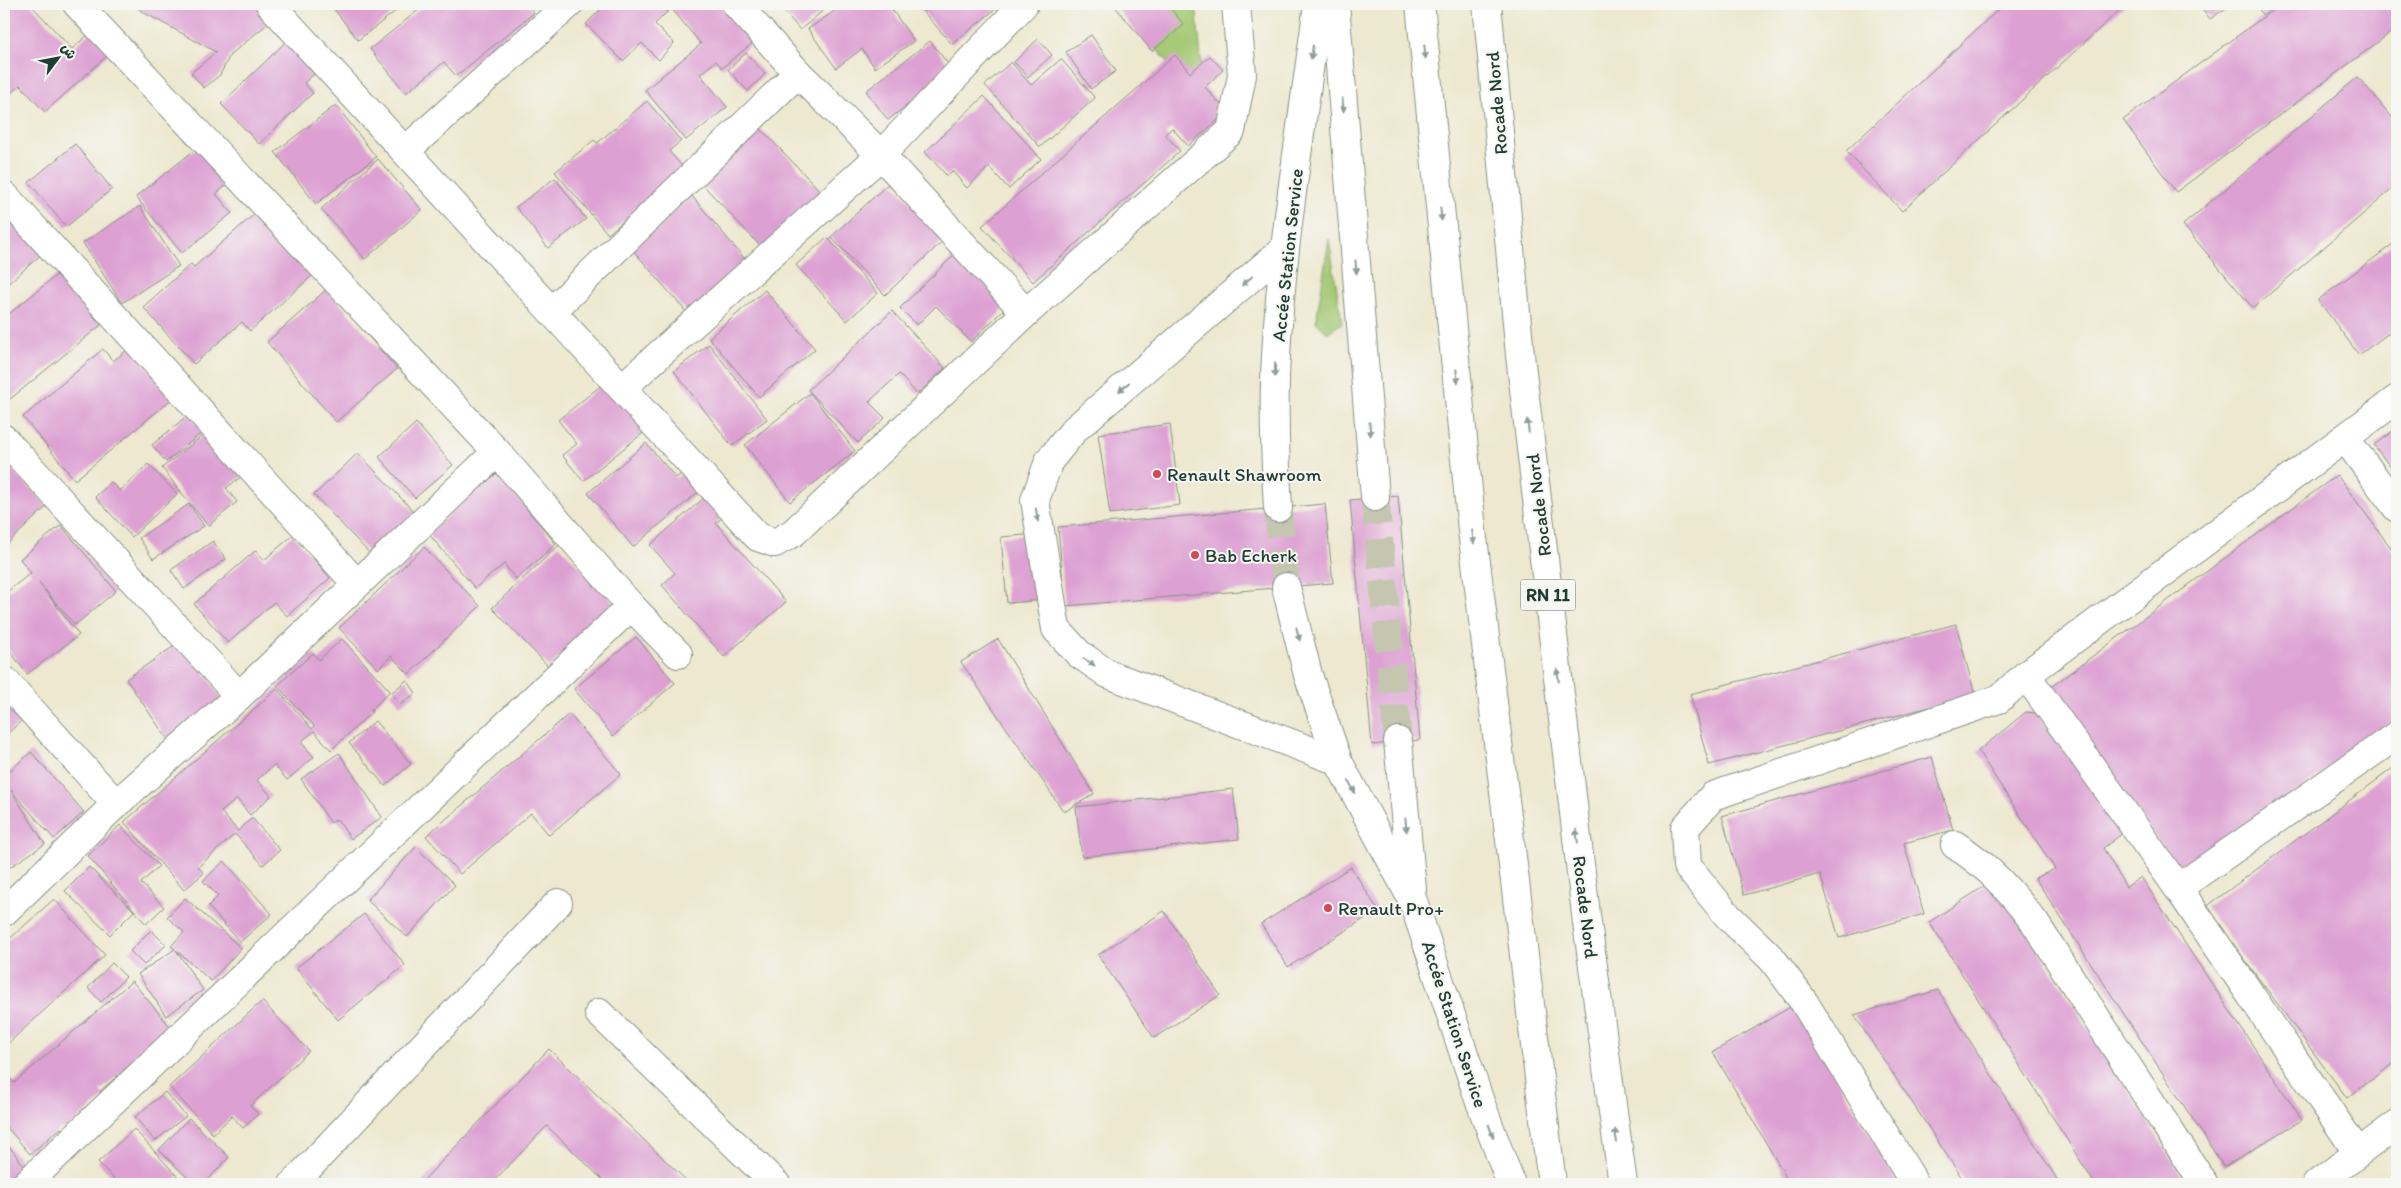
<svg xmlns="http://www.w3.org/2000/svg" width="2401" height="1188" viewBox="0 0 2401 1188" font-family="Itim,'Playpen Sans Arabic',sans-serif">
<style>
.green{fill:#a3c872;stroke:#618253}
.building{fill:#dda0d3}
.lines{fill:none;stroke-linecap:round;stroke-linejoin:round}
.minor-tunnel{stroke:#c4c6b0;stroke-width:28;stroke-dasharray:28 14;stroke-linecap:butt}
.minor-casing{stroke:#869282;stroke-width:30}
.highway-casing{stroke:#869282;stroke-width:30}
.minor{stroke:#fff;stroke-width:28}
.highway{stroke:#fff;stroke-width:28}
.oneway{fill:#8f9e9a}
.poi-dot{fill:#d1495b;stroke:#f6f6f2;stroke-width:2}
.labels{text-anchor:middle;stroke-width:4;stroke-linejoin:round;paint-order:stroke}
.shield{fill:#f6f6f2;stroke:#60746d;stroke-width:1}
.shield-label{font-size:18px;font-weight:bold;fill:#1f3d34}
.street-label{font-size:19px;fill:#1f3d34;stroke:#f6f6f2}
.poi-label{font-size:19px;fill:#1f3d34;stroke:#f6f6f2;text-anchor:start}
</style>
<rect width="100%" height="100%" fill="#f6f6f2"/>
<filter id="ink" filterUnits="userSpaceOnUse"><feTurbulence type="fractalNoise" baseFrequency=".02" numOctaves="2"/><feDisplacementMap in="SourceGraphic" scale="10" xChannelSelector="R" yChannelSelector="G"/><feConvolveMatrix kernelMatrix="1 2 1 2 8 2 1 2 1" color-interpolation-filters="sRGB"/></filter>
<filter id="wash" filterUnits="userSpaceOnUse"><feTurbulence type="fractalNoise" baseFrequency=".0096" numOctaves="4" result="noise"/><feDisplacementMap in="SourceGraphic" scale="20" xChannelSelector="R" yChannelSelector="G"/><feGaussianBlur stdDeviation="1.12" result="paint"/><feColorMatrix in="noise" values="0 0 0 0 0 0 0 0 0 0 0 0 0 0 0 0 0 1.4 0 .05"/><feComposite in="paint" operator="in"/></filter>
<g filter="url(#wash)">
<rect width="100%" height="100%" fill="#ede8cf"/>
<g class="green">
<path d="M1115,4H1196L1205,102Z"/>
<path d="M1329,239L1342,323L1327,333L1316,322Z"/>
</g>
<g id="blocks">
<g class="building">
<path d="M4,4H30L72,49L91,32L110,53L45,112L20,85L4,99Z"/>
<path d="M135,4H257L271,21L230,55L220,75L204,88L191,73L216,52L141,11Z"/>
<path d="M330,4H405L358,40Z"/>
<path d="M426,4H527L534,13L456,76L444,62L406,93L370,49Z"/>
<path d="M606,4H724L755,41L722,68L716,61L700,74L727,107L686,140L645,90L701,44L671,8L655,24L674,43L659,60L642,43L623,61L586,24Z"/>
<path d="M781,4H831L800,30L779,5Z"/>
<path d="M845,4H888L914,41L875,68L862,49L836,68L808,29Z"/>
<path d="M916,4H1002L952,44Z"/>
<path d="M1113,4H1167L1184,25L1152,51Z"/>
<path d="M2004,4H2126L1902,211L1846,151Z"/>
<path d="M2199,4H2232L2210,19Z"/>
<path d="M2255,4H2278L2263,15Z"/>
<path d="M2281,4H2397V28L2176,192L2123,120Z"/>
<path d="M1091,35L1116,71L1091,89L1066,52Z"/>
<path d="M291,37L321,68L304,83L313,93L259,144L221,104Z"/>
<path d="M1038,39L1052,55L1028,77L1014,62Z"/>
<path d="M930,41L953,70L888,120L866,91Z"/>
<path d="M746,53L765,74L748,91L728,70Z"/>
<path d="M1175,55L1190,73L1210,56L1223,70L1205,87L1227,112L1188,146L1172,128L1165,134L1180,151L1033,282L982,226Z"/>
<path d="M1061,59L1095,98L1040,147L985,85L1011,62L1031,85Z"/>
<path d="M2358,77L2397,123V185L2253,308L2183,225Z"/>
<path d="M984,96L1041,159L1009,189L989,167L967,188L952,171L947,176L925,152Z"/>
<path d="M647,101L681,141L669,151L685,170L608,234L555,172L594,140L597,143Z"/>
<path d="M336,105L376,157L316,204L275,152Z"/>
<path d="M761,129L827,198L768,254L702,184Z"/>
<path d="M75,144L112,189L66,227L29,182Z"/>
<path d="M197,148L227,185L216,194L232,213L182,253L136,197Z"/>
<path d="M378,159L422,210L365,259L321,209Z"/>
<path d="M555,178L586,219L548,248L516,207Z"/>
<path d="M891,181L944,240L885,295L831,237Z"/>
<path d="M692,196L748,263L689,315L631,248Z"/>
<path d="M140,206L179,266L122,303L83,243Z"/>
<path d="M4,207L43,253L4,287Z"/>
<path d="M258,211L314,274L250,331L242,322L194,364L143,307L191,264L194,267Z"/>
<path d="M827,237L878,293L847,321L796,265Z"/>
<path d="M2397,241V327L2359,355L2318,300Z"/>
<path d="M956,253L1007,306L971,342L936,306L917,325L900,308Z"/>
<path d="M59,273L101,325L4,404V318Z"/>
<path d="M327,289L397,369L336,422L267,342Z"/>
<path d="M765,290L815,349L759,397L709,338Z"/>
<path d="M892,311L945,368L917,394L899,374L869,402L885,418L858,443L808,390Z"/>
<path d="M709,344L767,419L732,446L674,371Z"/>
<path d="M131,347L173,398L75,480L23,417L103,349L113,361Z"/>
<path d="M609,379L648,429L583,481L562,455L577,444L558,420Z"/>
<path d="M810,393L855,451L790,502L745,445Z"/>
<path d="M189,414L204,431L166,462L152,445Z"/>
<path d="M416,423L453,465L415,498L379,457Z"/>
<path d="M1170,424L1180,505L1110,514L1098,434Z"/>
<path d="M2397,428V476L2374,445Z"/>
<path d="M207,432L242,476L226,488L237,502L208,526L162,468Z"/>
<path d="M646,443L676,478L692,465L708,484L633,547L588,493Z"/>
<path d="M358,453L419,517L374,558L314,495Z"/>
<path d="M4,461L47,506L4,547Z"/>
<path d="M148,464L177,494L132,537L95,497L111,482L120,491Z"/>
<path d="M497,473L556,544L516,579L504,564L475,588L428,533Z"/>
<path d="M2337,475L2397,556V717L2184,876L2047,690Z"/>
<path d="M706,496L724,516L716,523L786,602L724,657L662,585L675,573L650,545Z"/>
<path d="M1398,496L1420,740L1372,745L1350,500Z"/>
<path d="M189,504L204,526L153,559L139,538Z"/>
<path d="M1325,504L1333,583L1065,606L1058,527Z"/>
<path d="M61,525L116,591L75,625L39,583L79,635L27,674L4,643V594L31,573L20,559Z"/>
<path d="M1049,533L1055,599L1007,603L1001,537Z"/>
<path d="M293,535L330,578L287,616L274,602L228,643L194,604L256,550L264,560Z"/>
<path d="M213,541L226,559L184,589L171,570Z"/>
<path d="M559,545L615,604L549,667L492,608Z"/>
<path d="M424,547L480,606L409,674L391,656L378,669L339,628Z"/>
<path d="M1956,624L1975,695L1709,765L1690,694Z"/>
<path d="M636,637L675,683L613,736L574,689Z"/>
<path d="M342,639L390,691L371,710L372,712L331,750L314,731L301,742L314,757L287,780L274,765L257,780L271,796L250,815L237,799L221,812L238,831L252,818L280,850L263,865L235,834L198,867L204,873L184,890L124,822L277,689L312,729L314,726L277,686L313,653L319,660Z"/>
<path d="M998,639L1094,794L1064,812L961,662Z"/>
<path d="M183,640L224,702L168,740L126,679Z"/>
<path d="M407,680L416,693L400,705L391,693Z"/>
<path d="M4,697L24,718L4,737Z"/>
<path d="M2026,712L2037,713L2123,833L2103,848L2126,887L2141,877L2302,1120L2224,1167L2035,878L2055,869L1978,751Z"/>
<path d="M569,714L621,774L549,835L531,813L460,874L426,836Z"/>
<path d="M375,721L411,764L385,786L349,743Z"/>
<path d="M31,752L84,812L54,839L11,790L45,844L4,871V776Z"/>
<path d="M339,753L382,817L351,839L337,819L331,823L301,779Z"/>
<path d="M1932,757L1953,830L1904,843L1924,914L1839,938L1820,874L1744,895L1722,816Z"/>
<path d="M2397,765V1061L2347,1098L2206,907Z"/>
<path d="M1233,789L1239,839L1082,857L1076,807Z"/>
<path d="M120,825L159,866L141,883L164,907L146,924L88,856Z"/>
<path d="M416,847L455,885L407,937L367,900Z"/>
<path d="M224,861L272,914L240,942L208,906L218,896L203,881Z"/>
<path d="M89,867L134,911L110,935L65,891Z"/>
<path d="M1351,867L1378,910L1288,967L1261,924Z"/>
<path d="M1994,880L2187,1184H2095L1929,922Z"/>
<path d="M185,898L241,948L211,981L176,950L203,990L166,1016L138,974L175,949L171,946L184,932L167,917Z"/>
<path d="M54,899L105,955L4,1047V944Z"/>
<path d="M1164,911L1220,995L1154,1038L1098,955Z"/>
<path d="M364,914L405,965L338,1020L296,968Z"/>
<path d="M151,930L166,945L144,965L130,951Z"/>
<path d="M112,963L126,977L101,1002L88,988Z"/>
<path d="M132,981L172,1029L100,1091L105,1096L64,1131L61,1128L30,1154L4,1124V1072L14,1083Z"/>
<path d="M1938,990L2060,1184H1966L1854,1015Z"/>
<path d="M262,1001L309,1051L250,1106L258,1114L243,1128L232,1116L213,1134L169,1087Z"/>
<path d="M1794,1005L1898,1184H1790L1713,1052Z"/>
<path d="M549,1049L690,1184H607L547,1126L491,1184H420Z"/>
<path d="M165,1092L186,1116L155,1141L135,1117Z"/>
<path d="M189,1118L229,1157L204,1184H194L159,1150Z"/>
<path d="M134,1129L178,1177L170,1184H119L98,1162Z"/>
<path d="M4,1140L26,1168L6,1184H4Z"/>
</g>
</g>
</g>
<g filter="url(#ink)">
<use href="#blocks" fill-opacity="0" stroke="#869282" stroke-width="1"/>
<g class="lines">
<g class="minor-tunnel">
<path d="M1375,497L1398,741"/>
<path d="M1278,508L1286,587"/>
</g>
<g class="minor-casing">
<g id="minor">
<path d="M77,4L497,452L631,606L678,654"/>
<path d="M270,4L758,537L775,543L793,533L1026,313L1231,131L1242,75L1236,4"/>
<path d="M736,4L798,73L881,155L1026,313"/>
<path d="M1335,4L1375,497"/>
<path d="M405,151L569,4"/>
<path d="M4,195L356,583"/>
<path d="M1284,249L1075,429L1049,461L1035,500L1056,629L1079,654L1108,674L1338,761"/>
<path d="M552,311L798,73"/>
<path d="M622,388L881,155L1024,4"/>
<path d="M2345,438L2397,508"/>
<path d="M4,439L239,696"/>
<path d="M1278,508C1275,457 1273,407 1276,356C1282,238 1303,121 1318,4"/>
<path d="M1286,587L1308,675L1338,761L1413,901L1479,1099L1511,1184"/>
<path d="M2026,675L2178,888L2358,1153"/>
<path d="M4,680L116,804"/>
<path d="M1398,741L1412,889"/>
<path d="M1955,845C1990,867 2010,891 2035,923L2204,1184"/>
<path d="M2178,888L2397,735"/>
<path d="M4,912L116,804L239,696L497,452"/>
<path d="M599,1013L776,1184"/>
<path d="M26,1184L631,606"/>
<path d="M293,1184L558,903"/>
<path d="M1915,1184L1804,1002L1773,960L1728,916L1687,866L1685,828L1713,796L1999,699L2026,675L2397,399"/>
<path d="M2317,1184L2397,1124"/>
</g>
</g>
<g class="highway-casing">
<g id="highway">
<path d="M1420,4L1472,530L1552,1184"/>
<path d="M1487,4L1520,355L1587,923L1623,1184"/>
</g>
</g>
<use href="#minor" class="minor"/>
<use href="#highway" class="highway"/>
</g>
<defs><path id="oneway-solid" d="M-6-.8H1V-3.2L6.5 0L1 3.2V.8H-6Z" transform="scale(1.25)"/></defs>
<g class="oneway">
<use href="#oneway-solid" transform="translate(1312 52) rotate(98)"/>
<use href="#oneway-solid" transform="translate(1425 52) rotate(84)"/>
<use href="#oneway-solid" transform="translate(1343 105) rotate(85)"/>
<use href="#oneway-solid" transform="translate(1441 214) rotate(84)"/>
<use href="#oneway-solid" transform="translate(1356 267) rotate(85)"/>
<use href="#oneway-solid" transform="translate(1247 281) rotate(139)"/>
<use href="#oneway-solid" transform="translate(1275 370) rotate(91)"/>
<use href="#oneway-solid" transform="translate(1457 376) rotate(84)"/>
<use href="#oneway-solid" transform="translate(1124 387) rotate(139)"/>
<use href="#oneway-solid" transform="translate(1528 426) rotate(-97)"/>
<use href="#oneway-solid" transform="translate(1370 429) rotate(85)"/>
<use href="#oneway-solid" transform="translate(1037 515) rotate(80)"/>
<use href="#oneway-solid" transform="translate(1473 537) rotate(83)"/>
<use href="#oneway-solid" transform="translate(1298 634) rotate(76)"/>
<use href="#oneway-solid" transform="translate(1089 662) rotate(33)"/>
<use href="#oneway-solid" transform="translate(1558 675) rotate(-97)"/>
<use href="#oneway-solid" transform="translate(1352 787) rotate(62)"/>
<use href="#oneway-solid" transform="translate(1406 825) rotate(85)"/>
<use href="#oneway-solid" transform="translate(1577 836) rotate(-97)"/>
<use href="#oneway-solid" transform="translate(1491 1131) rotate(70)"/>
<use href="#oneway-solid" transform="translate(1616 1136) rotate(-98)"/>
</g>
</g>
<g class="poi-dot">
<circle cx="1157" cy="474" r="5"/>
<circle cx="1195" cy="555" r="5"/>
<circle cx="1328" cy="908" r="5"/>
</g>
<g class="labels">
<rect class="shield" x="1520.5" y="579.5" width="55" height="31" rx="4"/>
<g class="shield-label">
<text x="1548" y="601">RN 11</text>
</g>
<g class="street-label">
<text transform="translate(1496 103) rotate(-95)" y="7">Rocade Nord</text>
<text transform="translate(1287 255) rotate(-84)" y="7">Accée Station Service</text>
<text transform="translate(1538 505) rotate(-97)" y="7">Rocade Nord</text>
<text transform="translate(1586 907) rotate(83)" y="7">Rocade Nord</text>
<text transform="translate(1455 1024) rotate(72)" y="7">Accée Station Service</text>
</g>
<g class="poi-label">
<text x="1167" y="481">Renault Shawroom</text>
<text x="1205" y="562">Bab Echerk</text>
<text x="1338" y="915">Renault Pro+</text>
</g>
</g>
<rect width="2401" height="1188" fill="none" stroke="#f6f6f2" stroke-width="20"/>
<g transform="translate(58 58) rotate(58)" stroke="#f6f6f2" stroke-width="4" paint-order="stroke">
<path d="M0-4L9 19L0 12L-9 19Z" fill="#1f3d34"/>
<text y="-8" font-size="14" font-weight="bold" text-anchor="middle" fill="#1f3d34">ش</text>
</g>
</svg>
